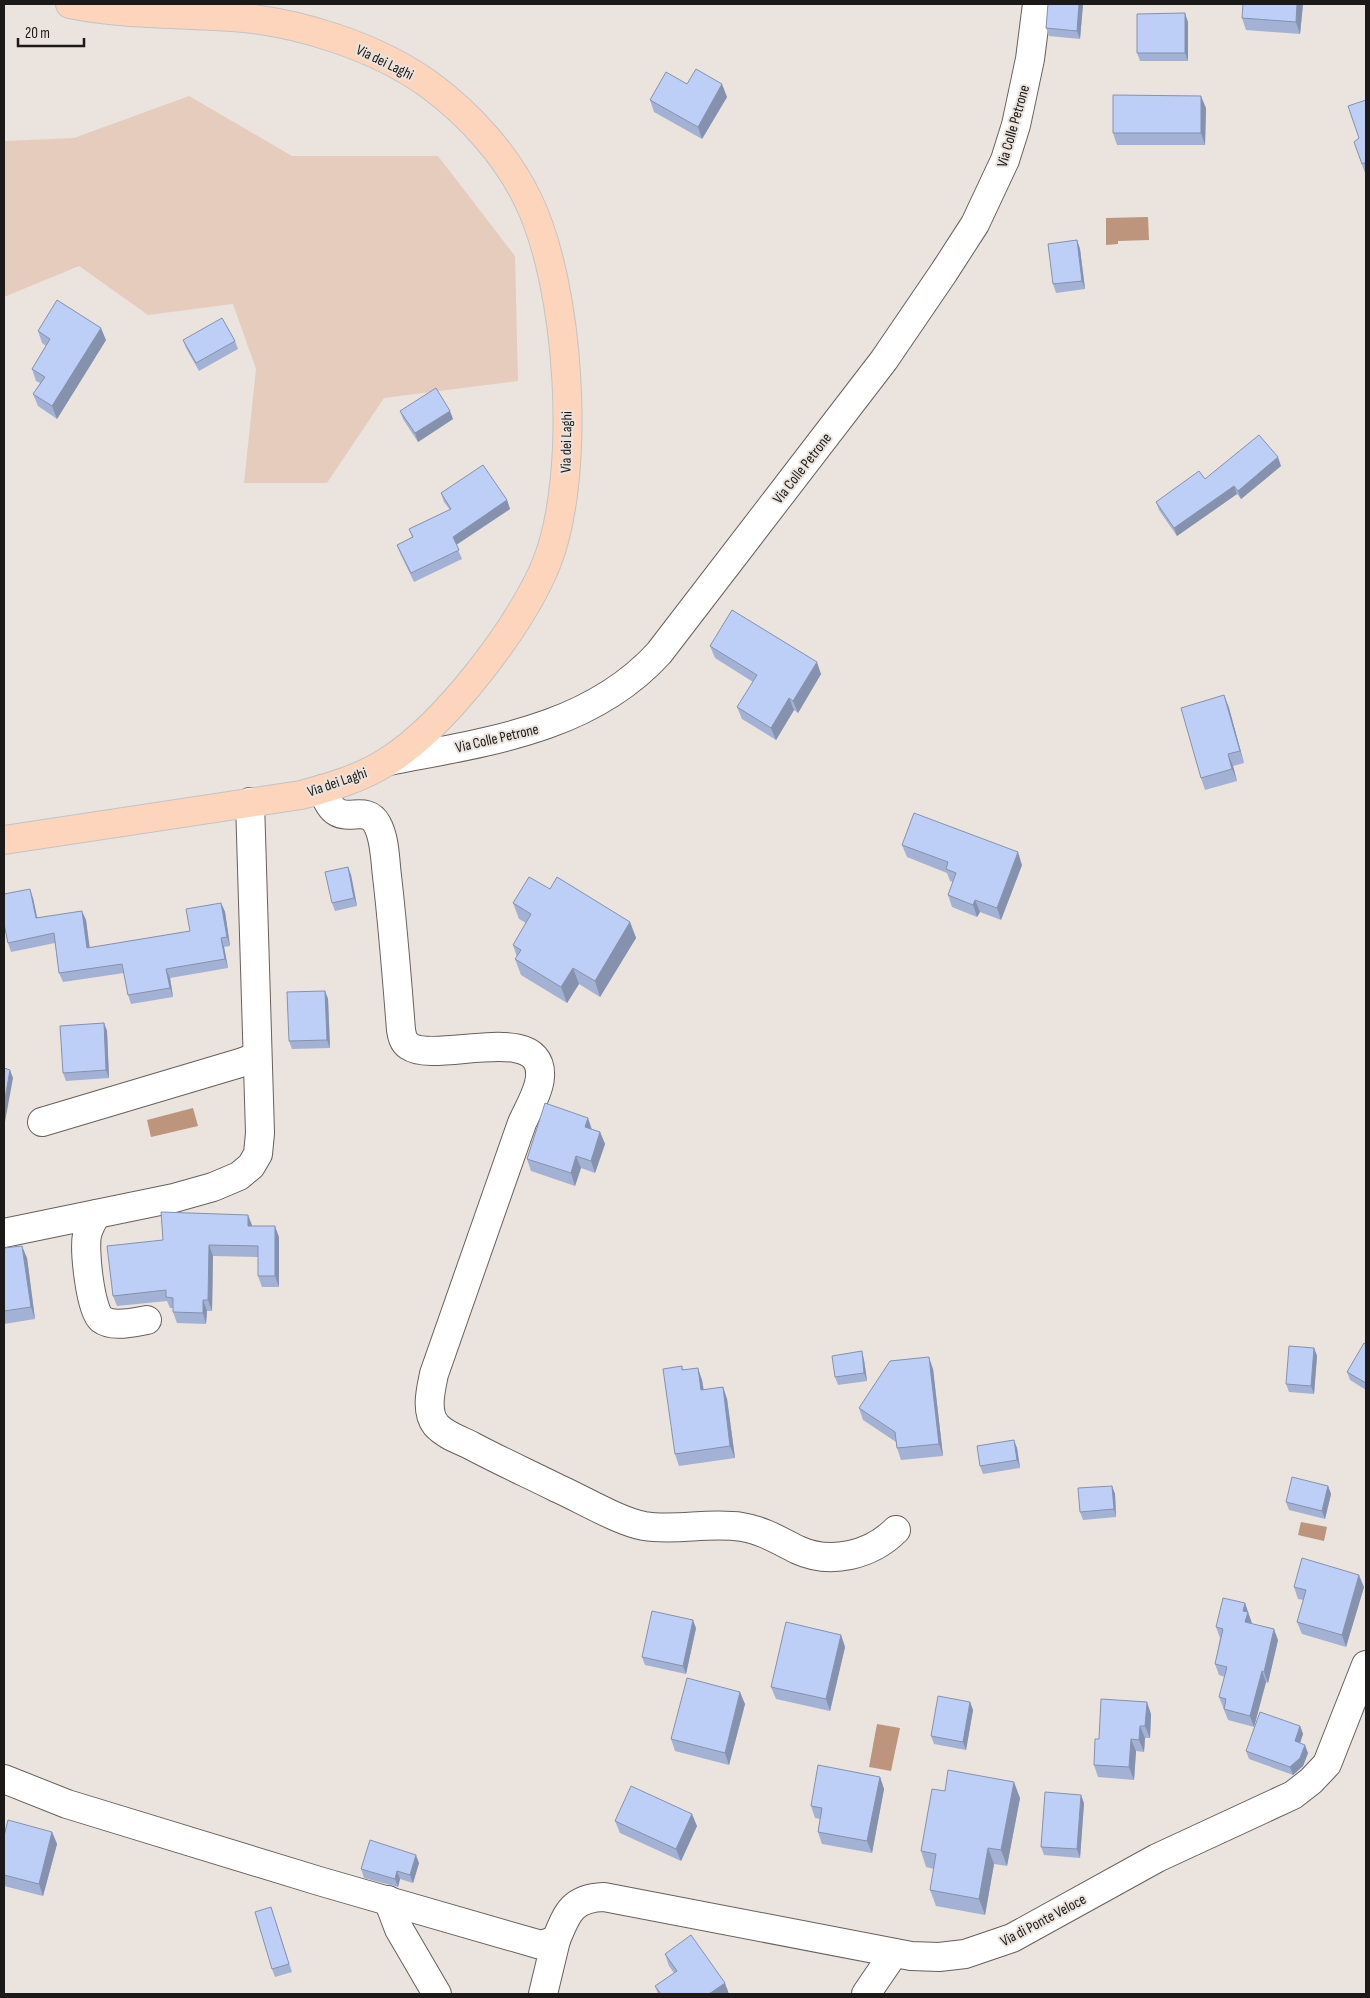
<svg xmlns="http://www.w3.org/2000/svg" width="1370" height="1998" viewBox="0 0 1370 1998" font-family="'Sofia Sans Condensed',sans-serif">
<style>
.green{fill:#e6ccbd}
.water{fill:#bd947c}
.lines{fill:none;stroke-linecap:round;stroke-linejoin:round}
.minor-casing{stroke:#67605d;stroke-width:30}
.major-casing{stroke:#c4c3c3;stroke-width:30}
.minor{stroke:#fff;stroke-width:28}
.major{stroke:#fdd5bd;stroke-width:28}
.wall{fill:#a3b2d4}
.shaded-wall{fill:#8591ad}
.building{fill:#becff7;stroke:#8591ad}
.labels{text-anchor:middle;stroke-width:4;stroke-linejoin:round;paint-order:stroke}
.street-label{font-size:15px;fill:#1c1a18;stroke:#ebe3de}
</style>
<rect width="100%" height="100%" fill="#ebe3de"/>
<path class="green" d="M189,96L292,156H438L515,256L518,381L384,398L327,483H244L256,369L233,304L148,315L79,266L4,297V141L74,138Z"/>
<g class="water">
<path d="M1148,217L1149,240L1118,241V244L1106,245V218Z"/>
<path d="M193,1108L198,1126L151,1137L147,1120Z"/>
<path d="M1301,1522L1327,1527L1324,1541L1298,1535Z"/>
<path d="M877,1724L900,1728L891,1771L869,1767Z"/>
</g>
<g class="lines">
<g class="minor-casing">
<g id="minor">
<path d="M389,761C485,742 589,730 659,653L884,360L944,272L975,224L1005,160L1016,125L1030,59L1037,4"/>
<path d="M323,789C336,836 363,799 377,824C385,838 385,860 387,876C393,927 397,979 401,1030C402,1036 403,1042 409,1046C435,1065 544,1020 540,1077C539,1092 528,1109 522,1123L434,1374C431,1389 425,1411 436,1425C445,1435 460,1440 472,1446C500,1461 529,1474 557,1488C582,1499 618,1521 644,1526C676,1531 709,1522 742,1527C762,1530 780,1541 798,1550C831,1565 871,1555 896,1530"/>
<path d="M42,1122L240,1063L257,1057"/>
<path d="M97,1214C93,1220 89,1227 87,1235C84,1249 90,1309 101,1319C113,1328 134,1322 147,1320"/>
<path d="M4,1233L174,1198L213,1187L239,1176L251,1166L258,1154L260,1133L250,802"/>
<path d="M4,1779L67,1804L319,1881L541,1945L556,1940L543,1994"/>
<path d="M388,1900L399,1929L437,1994"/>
<path d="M556,1940C567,1913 572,1898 604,1897L911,1956L939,1957L965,1954L1012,1938L1157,1858L1293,1795L1311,1781L1327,1764L1366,1665"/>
<path d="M866,1994L894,1953"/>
</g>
</g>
<g class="major-casing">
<path id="major" d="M4,840L301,795C331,787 362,778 388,761C445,725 522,625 547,562C582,472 570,286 528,200C507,156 470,115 431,86C378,47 297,21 232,17C177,13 123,15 70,4"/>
</g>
<use href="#minor" class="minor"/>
<use href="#major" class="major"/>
</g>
<g class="wall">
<path d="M1048,4H1083L1080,39L1049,36L1046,28Z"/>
<path d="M1303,4L1300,34L1246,30L1242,18Z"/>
<path d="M1188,22V61H1140L1137,53Z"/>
<path d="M687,84L727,97L702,139L654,112L650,100Z"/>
<path d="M1366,100V176L1354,142L1359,138Z"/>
<path d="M1206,108L1205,145H1117L1113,133Z"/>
<path d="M1077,240L1080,249L1085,289L1056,293L1053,284Z"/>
<path d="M38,331L106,340L57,419L38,406L33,394L40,383L36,381L32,369L46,346L42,343Z"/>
<path d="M183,340L235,341L238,349L199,371L186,348Z"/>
<path d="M400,411L453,419L418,442L403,419Z"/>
<path d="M1281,466L1241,499L1237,494L1177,536L1159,510L1156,502L1205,479Z"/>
<path d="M441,493L507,500L510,509L456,545L462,559L414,582L400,553L397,545L412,537L409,529L450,510L444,502Z"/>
<path d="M710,646L821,674L798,713L794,710L776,740L742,719L737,707L753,682L715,658Z"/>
<path d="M1224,695L1229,708L1244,763L1233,766L1237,781L1205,790L1201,778Z"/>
<path d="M902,845L1022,865L1001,920L980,912L977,917L952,907L948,895L953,882L950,881L947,873L907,857Z"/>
<path d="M348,867L351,875L357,906L335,911L332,903Z"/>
<path d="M550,889L630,922L636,938L600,997L579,984L567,1003L521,975L515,959L517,957L513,945L526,923L519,919L513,903Z"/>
<path d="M33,898L37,917L86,920L89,948L190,931L221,903L225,912L230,946L224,947L228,968L170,978L173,997L131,1004L128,995L124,973L63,982L59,973L55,943L11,952L8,943Z"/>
<path d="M325,991L328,999L330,1048L292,1049L289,1041Z"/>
<path d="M104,1023L107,1031L109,1078L66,1081L63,1073Z"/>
<path d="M592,1129L600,1132L605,1144L595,1173L581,1168L575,1186L531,1171L527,1159Z"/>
<path d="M252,1225V1226L279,1237V1287H262L258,1276V1257L213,1256L212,1311H207L206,1324L177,1323L173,1312V1308H170L167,1301L117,1306L113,1296L163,1240Z"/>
<path d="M4,1248L27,1258L35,1319L4,1324Z"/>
<path d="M1366,1344V1390L1350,1380L1347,1372Z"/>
<path d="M1314,1348L1317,1356L1314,1394L1289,1392L1286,1384Z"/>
<path d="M864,1360L867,1381L838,1385L835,1377Z"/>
<path d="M682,1366L683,1370L702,1380L704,1390L723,1387L727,1399L735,1458L679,1466L675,1454Z"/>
<path d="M933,1369L943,1456L901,1460L897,1448L896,1442L863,1420L859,1408Z"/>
<path d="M1017,1448L1020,1468L983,1474L980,1466Z"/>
<path d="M1112,1486L1115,1494L1116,1517L1083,1520L1080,1512Z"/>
<path d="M1328,1486L1331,1494L1325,1519L1289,1510L1286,1502Z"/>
<path d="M1294,1587H1364L1346,1647L1302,1634L1297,1622L1304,1600L1298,1599Z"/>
<path d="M1245,1603L1252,1624L1278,1640L1268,1683L1266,1682L1254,1727L1228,1720L1219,1697L1225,1677L1219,1675L1215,1664L1220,1638L1216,1627Z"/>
<path d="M696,1628L686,1674L645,1665L642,1657Z"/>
<path d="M841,1635L845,1647L830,1711L776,1699L771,1687Z"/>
<path d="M970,1702L973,1710L966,1750L934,1744L931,1736Z"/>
<path d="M745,1704L729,1765L675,1751L671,1739Z"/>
<path d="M1151,1714L1150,1738H1145L1144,1752L1136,1751L1134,1780L1098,1777L1094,1765L1099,1739Z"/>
<path d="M1300,1726L1303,1734L1300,1743L1308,1753L1303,1766L1293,1775L1249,1759L1246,1751Z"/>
<path d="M880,1777L884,1789L872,1853L822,1844L818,1832L820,1819L815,1818L811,1806Z"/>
<path d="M1020,1798L1007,1866L994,1864L985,1915L936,1906L930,1890L934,1869L926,1867L921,1851Z"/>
<path d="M1084,1803L1080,1858L1044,1855L1041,1847Z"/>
<path d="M615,1821L697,1826L681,1861L620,1833Z"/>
<path d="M52,1832L57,1844L43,1896L4,1886V1836Z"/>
<path d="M419,1863L413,1883L400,1879L398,1887L364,1878L361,1869Z"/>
<path d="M271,1907L292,1972L275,1977L272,1969Z"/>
<path d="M665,1954L729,1994H658L655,1986L674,1973L669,1966Z"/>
</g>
<g class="shaded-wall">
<path d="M1079,4H1083L1080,39L1077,31Z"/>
<path d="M1297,4H1303L1300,34L1296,22Z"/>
<path d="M1185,13L1188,22V61L1185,53Z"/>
<path d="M722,84L727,97L702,139L698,127Z"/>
<path d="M1201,96L1206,108L1205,145L1201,133Z"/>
<path d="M1077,240L1080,249L1085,289L1082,281Z"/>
<path d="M101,328L106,340L57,419L52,406Z"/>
<path d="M450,411L453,419L418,442L415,433Z"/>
<path d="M1278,457L1281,466L1241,499L1238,491Z"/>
<path d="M1234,486L1237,494L1177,536L1174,528Z"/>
<path d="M507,500L510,509L456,545L453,537Z"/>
<path d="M817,662L821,674L798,713L793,701Z"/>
<path d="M1224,695L1229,708L1244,763L1240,751Z"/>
<path d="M789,698L794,710L776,740L771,728Z"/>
<path d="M1228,754L1233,766L1237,781L1232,769Z"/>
<path d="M1018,852L1022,865L1001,920L997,908Z"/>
<path d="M348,867L351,875L357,906L354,898Z"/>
<path d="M30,889L33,898L39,927L36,918Z"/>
<path d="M975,900L980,912L977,917L973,905Z"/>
<path d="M221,903L225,912L230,946L227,937Z"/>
<path d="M82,911L86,920L91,957L87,948Z"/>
<path d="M630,922L636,938L600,997L595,981Z"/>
<path d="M221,938L224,947L228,968L225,959Z"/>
<path d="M573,968L579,984L567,1003L561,987Z"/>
<path d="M166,969L170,978L173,997L170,988Z"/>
<path d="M325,991L328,999L330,1048L327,1040Z"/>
<path d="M104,1023L107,1031L109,1078L106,1070Z"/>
<path d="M10,1070L13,1078L4,1127V1104Z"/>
<path d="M588,1118L592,1130L585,1127Z"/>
<path d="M600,1132L605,1144L595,1173L591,1161Z"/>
<path d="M576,1156L581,1168L575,1186L571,1173Z"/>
<path d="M248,1215L252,1225V1237L248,1226Z"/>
<path d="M275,1226L279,1237V1287L275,1276Z"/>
<path d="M209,1245L213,1256L212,1311L208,1300Z"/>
<path d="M22,1246L27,1258L35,1319L31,1307Z"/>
<path d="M203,1300L207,1311L206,1324L203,1313Z"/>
<path d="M1314,1348L1317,1356L1314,1394L1311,1386Z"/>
<path d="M862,1351L864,1360L867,1381L864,1373Z"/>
<path d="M929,1357L933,1369L943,1456L939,1444Z"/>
<path d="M698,1368L702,1380L705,1402L701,1390Z"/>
<path d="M723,1387L727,1399L735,1458L730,1446Z"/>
<path d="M1014,1440L1017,1448L1020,1468L1017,1460Z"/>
<path d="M1112,1486L1115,1494L1116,1517L1114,1509Z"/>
<path d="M1328,1486L1331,1494L1325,1519L1322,1511Z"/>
<path d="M1359,1575L1364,1587L1346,1647L1342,1635Z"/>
<path d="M1245,1603L1249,1615L1252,1623L1245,1622L1243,1611Z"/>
<path d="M693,1620L696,1628L686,1674L683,1666Z"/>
<path d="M1274,1629L1278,1640L1268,1683L1264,1672Z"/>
<path d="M841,1635L845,1647L830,1711L826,1699Z"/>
<path d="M1262,1671L1266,1682L1254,1727L1250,1716Z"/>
<path d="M740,1692L745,1704L729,1765L725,1753Z"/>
<path d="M970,1702L973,1710L966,1750L963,1742Z"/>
<path d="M1147,1702L1151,1714L1150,1738L1145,1726Z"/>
<path d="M1140,1726L1145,1738L1144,1752L1139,1740Z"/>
<path d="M1300,1726L1303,1734L1298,1749L1295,1741Z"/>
<path d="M1131,1739L1136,1751L1134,1780L1129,1767Z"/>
<path d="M1305,1745L1308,1753L1303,1766L1293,1775L1290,1767Z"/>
<path d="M880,1777L884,1789L872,1853L867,1841Z"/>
<path d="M1014,1782L1020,1798L1007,1866L1001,1850Z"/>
<path d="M1081,1795L1084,1803L1080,1858L1077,1849Z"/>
<path d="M692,1814L697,1826L681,1861L676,1849Z"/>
<path d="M52,1832L57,1844L43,1896L39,1884Z"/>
<path d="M988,1848L994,1864L985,1915L979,1899Z"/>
<path d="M416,1855L419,1863L413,1883L410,1875Z"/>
<path d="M397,1871L400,1879L398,1887L395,1879Z"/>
<path d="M725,1983L729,1994H709Z"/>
</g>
<g class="building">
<path d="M1048,4H1079L1077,31L1046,28Z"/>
<path d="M1243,4H1297L1296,22L1242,18Z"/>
<path d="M1185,13V53H1137V14Z"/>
<path d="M696,69L722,84L698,127L650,100L666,72L687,84Z"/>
<path d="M1113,95L1201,96V133H1113Z"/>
<path d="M1366,100V162L1362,164L1354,142L1359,138L1348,106Z"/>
<path d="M1077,240L1082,281L1053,284L1048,244Z"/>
<path d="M57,300L101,328L52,406L33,394L45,377L32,369L50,339L38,331Z"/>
<path d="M222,318L235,341L196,363L183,340Z"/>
<path d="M436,388L450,411L415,433L400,411Z"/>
<path d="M1259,435L1278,457L1238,491L1234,486L1174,528L1156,502L1199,471L1205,479Z"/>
<path d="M483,465L507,500L453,537L459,550L411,573L397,545L413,537L409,529L451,509L441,493Z"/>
<path d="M732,610L817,662L793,701L789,698L771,728L737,707L757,675L710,646Z"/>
<path d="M1224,695L1240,751L1228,754L1232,769L1201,778L1181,708Z"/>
<path d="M914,813L1018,852L997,908L975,900L973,905L948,895L956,873L946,869L948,862L902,845Z"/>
<path d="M348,867L354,898L332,903L325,872Z"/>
<path d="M529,877L550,889L557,877L630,922L595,981L573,968L561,987L515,959L521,950L513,945L531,914L513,903Z"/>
<path d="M30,889L36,918L82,911L87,948L190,931L186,909L221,903L227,937L221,938L225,959L166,969L170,988L128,995L122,964L59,973L54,933L8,943L4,924V894Z"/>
<path d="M325,991L327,1040L289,1041L287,992Z"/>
<path d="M104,1023L106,1070L63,1073L60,1026Z"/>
<path d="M4,1068L10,1070L4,1104Z"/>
<path d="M545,1103L588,1118L585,1127L600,1132L591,1161L576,1156L571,1173L527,1159Z"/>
<path d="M161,1212L248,1215V1226H275V1276H258V1246L209,1245L208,1300H203V1313L173,1312V1298L166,1297V1290L113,1296L107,1246L163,1240Z"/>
<path d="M22,1246L31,1307L4,1311V1248Z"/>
<path d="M1364,1343L1366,1344V1383L1347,1372Z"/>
<path d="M1289,1346L1314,1348L1311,1386L1286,1384Z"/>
<path d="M862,1351L864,1373L835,1377L832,1356Z"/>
<path d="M929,1357L939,1444L897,1448L895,1432L859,1408L890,1361Z"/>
<path d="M682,1366V1370L698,1368L701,1390L723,1387L730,1446L675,1454L663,1369Z"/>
<path d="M1014,1440L1017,1460L980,1466L977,1446Z"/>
<path d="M1292,1477L1328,1486L1322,1511L1286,1502Z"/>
<path d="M1112,1486L1114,1509L1080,1512L1078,1488Z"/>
<path d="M1302,1558L1359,1575L1342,1635L1297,1622L1306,1590L1294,1587Z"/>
<path d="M1223,1598L1245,1603L1243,1611L1248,1612L1245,1622L1274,1629L1264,1672L1262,1671L1250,1716L1224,1709L1226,1699L1219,1697L1227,1667L1215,1664L1223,1629L1216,1627Z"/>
<path d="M652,1611L693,1620L683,1666L642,1657Z"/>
<path d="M786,1622L841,1635L826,1699L771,1687Z"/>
<path d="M687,1678L740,1692L725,1753L671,1739Z"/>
<path d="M938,1696L970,1702L963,1742L931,1736Z"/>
<path d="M1101,1699L1147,1702L1145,1726H1140L1139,1740L1131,1739L1129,1767L1094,1765L1095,1739H1099Z"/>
<path d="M1260,1712L1300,1726L1295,1741L1305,1745L1300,1758L1290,1767L1246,1751Z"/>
<path d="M818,1765L880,1777L867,1841L818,1832L822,1808L811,1806Z"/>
<path d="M948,1770L1014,1782L1001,1850L988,1848L979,1899L930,1890L936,1854L921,1851L932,1789L945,1791Z"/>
<path d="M631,1786L692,1814L676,1849L615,1821Z"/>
<path d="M1045,1792L1081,1795L1077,1849L1041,1847Z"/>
<path d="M8,1820L52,1832L39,1884L4,1875V1836Z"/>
<path d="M370,1840L416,1855L410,1875L397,1871L395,1879L361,1869Z"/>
<path d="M271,1907L289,1964L272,1969L255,1912Z"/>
<path d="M691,1935L725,1983L709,1994H661L655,1986L677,1971L665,1954Z"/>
</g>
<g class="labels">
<g class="street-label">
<text transform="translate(385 62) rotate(26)" y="5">Via dei Laghi</text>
<text transform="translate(1013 126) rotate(-74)" y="5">Via Colle Petrone</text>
<text transform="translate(566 442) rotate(-89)" y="5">Via dei Laghi</text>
<text transform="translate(802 468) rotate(-52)" y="5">Via Colle Petrone</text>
<text transform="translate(497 738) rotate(-13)" y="5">Via Colle Petrone</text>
<text transform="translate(337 782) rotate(-19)" y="5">Via dei Laghi</text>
<text transform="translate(1043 1920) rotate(-28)" y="5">Via di Ponte Veloce</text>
</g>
</g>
<rect width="1370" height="1998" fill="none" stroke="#1c1a18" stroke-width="10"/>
<path d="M18 38v8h66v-8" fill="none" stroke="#1c1a18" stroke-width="2.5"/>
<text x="25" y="38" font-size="15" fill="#1c1a18" stroke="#ebe3de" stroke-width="4" paint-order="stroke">20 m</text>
</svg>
